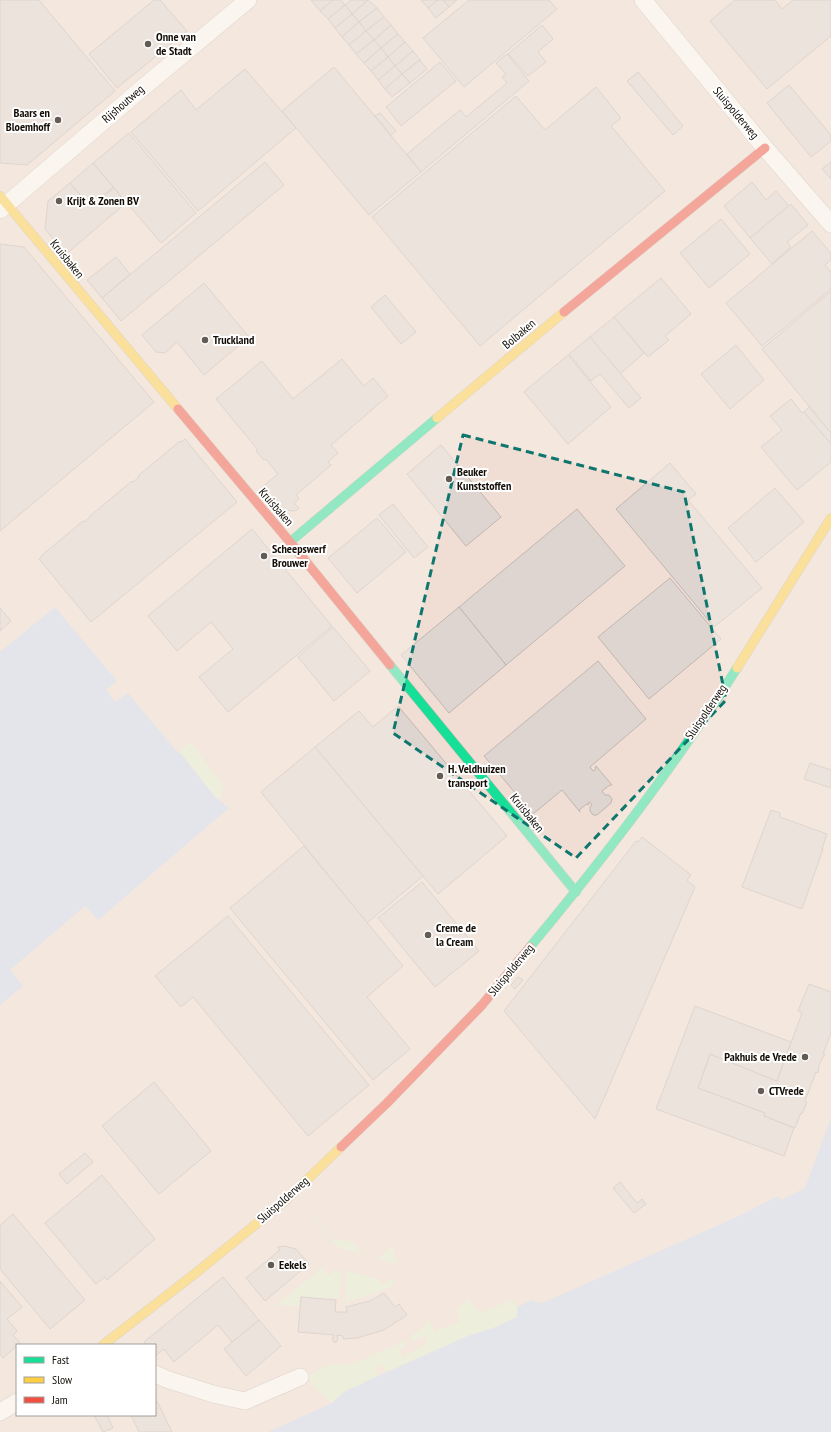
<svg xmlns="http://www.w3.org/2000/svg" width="831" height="1432" viewBox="0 0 831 1432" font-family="'PT Sans Narrow',sans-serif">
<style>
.industrial{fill:#f0ded5;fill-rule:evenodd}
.green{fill:#dfedd0}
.water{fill:#cad9f1}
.building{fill:#ded5d0;stroke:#c0b6b2}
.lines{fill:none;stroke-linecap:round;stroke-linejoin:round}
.street-casing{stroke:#bcb4ac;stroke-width:18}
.fast-casing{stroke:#bcb4ac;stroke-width:10}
.slow-casing{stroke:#bcb4ac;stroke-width:10}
.jam-casing{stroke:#bcb4ac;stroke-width:10}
.street{stroke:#fefcfb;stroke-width:17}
.fast{stroke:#16e098;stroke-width:9}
.slow{stroke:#ffcf43;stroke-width:9}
.jam{stroke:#f24e42;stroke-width:9}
.marked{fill:none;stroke:#0f766e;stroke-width:3;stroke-dasharray:8 5;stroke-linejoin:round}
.poi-dot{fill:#635c55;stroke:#fff;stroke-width:1.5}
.labels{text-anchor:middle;stroke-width:4;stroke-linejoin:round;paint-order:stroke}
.poi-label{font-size:12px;font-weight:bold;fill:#140e07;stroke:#fff;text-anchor:start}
.street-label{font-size:12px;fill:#140e07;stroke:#fff}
</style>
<rect width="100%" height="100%" fill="#f7eee5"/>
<path class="industrial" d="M0,0H831V1298L560,1432H0ZM17,1345H155V1415H17Z"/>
<g class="green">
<path d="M191,742L224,787L219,800L215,797L181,754L180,750Z"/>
<path d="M313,1216L316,1218L333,1239L354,1242L361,1254L338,1248Z"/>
<path d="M392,1247L398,1265L377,1258Z"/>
<path d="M322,1268L328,1275L337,1269L341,1274L339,1298L302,1297L301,1306L276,1305Z"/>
<path d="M346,1271L381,1280L380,1285H384L390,1280H394L391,1287L345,1303Z"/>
<path d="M467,1299L480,1313L512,1300L517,1307V1317L496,1327L468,1336L386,1373L382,1365L375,1367L378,1376L344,1392L332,1403L317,1390L308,1376L328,1365L353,1364L405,1341L407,1344L400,1348V1352L403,1357L425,1345L428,1342L424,1336L413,1341L409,1338L429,1321L435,1332L460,1321L456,1310Z"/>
</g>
<g class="water">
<path d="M55,607L117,681L106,690L115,702L128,693L177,752L181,754L215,797L229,808L98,920L85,906L10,970L23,986L0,1005V652Z"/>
<path d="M831,1118V1432H268L332,1403L344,1392L378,1376L468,1336L496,1327L517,1317V1307L532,1300L540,1303L547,1301L739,1216L778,1196L781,1200L805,1188Z"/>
</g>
<g class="building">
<path d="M0,0H39L115,91L27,165L0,163Z"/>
<path d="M154,0H160L187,31L117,88L89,54Z"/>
<path d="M311,0H333L320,11Z"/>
<path d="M333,0H341L345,5L328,19L320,11Z"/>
<path d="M351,0H368L352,14L345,5Z"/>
<path d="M368,0L377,8L359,22L352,14Z"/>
<path d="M421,0H438L428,8Z"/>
<path d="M438,0H443L449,7L436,18L428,8Z"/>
<path d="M443,0H457L449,7Z"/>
<path d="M469,0H549L557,9L464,87L423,38Z"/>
<path d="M735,0H775L782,9L793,0H831V36L767,89L710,21Z"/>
<path d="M345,5L352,14L335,28L328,19Z"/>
<path d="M377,8L384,17L366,31L359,22Z"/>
<path d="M352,14L359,22L342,37L335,28Z"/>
<path d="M384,17L391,25L374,40L366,31Z"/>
<path d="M359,22L366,31L349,45L342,37Z"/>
<path d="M391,25L398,34L381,48L374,40Z"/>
<path d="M542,25L553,39L538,52L546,62L528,76L508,54Z"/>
<path d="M366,31L374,40L356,54L349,45Z"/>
<path d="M398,34L405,42L388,57L381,48Z"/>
<path d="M374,40L381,48L364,63L356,54Z"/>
<path d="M405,42L413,51L395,66L388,57Z"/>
<path d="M381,48L388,57L371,71L364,63Z"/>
<path d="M413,51L420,60L402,74L395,66Z"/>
<path d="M507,54L529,81L421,172L407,154L460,110L466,117L507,83L502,77L506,74L496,63Z"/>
<path d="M388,57L395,66L378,80L371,71Z"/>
<path d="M420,60L427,69L410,83L402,74Z"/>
<path d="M440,62L456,81L401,126L386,107Z"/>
<path d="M395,66L402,74L385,89L378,80Z"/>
<path d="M334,67L421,172L369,215L282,111Z"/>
<path d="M245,69L296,128L198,211L131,132L181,90L196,110Z"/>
<path d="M638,72L683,126L673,135L627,81Z"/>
<path d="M402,74L410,83L392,97L385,89Z"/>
<path d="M789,85L831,135V141L811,157L767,103Z"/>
<path d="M596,87L621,118L611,126L665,191L480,346L372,217L516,96L545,130Z"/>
<path d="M380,113L396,131L391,135L375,116Z"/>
<path d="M129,133L196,213L161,243L93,163Z"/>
<path d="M265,162L284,185L121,321L102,298Z"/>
<path d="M831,162V179L822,169Z"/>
<path d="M93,163L113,187L90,207L70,183Z"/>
<path d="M752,182L766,200L776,191L789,206L750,238L724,206Z"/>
<path d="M70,183L90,207L114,188L126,203L66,254L45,229L48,201Z"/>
<path d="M791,204L808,225L787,242L791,247L772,264L750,238Z"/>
<path d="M721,219L750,254L709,288L680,253Z"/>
<path d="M812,231L831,253V260L825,265L831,272V289L762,346L726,303Z"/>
<path d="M0,244L24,247L154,402L0,531Z"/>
<path d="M116,257L130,274L102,298L87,280Z"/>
<path d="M661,278L691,314L665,336L669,340L648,357L614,317Z"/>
<path d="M204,283L249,337L204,375L177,342L165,353L156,352L142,335Z"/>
<path d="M831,291V433L762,349Z"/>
<path d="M385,295L416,332L401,344L371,307Z"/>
<path d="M614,317L644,353L620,374L590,337Z"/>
<path d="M590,337L641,398L629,408L600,374L591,381L569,354Z"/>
<path d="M736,345L764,380L730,409L701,374Z"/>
<path d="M568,355L611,407L568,444L524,392Z"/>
<path d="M342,359L364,386L373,378L388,396L331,445L338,453L328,462L331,465L296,495L299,499L294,503L299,508L295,511L280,510L261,488L278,474L266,459L264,460L256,451L258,450L216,399L262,361L293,399Z"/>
<path d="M791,399L802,413L804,412L831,444V462L797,490L761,447L782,430L770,416Z"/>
<path d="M809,407L831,433V444L804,412Z"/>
<path d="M185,439L237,502L91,622L39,559L42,557L41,556L83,521L84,522L90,517V516L132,481L133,482L139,477L138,476L180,441L181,442Z"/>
<path d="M441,445L501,517L466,546L407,474Z"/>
<path d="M670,463L696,494L688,500L762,588L714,627L616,509Z"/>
<path d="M775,488L804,522L756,562L728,528Z"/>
<path d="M393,504L428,547L414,558L379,515Z"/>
<path d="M577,509L625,566L506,665L459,607Z"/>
<path d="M377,518L406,552L357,593L328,558Z"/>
<path d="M252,529L332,626L228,712L199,677L233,649L211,622L177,651L148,616Z"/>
<path d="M670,578L721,639L649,699L598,637Z"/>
<path d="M459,607L506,665L449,713L401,655Z"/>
<path d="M0,608L11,621L0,631Z"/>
<path d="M333,627L370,671L334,701L298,657Z"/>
<path d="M598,661L646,719L590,767L593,771L596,769L595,767L596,766L612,785H610L602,791L605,795H609L612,799L611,803L597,815H593L590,811V807L592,805L590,802L588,803L589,805L587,804L579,810L580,812L562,790L533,814L484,756Z"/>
<path d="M398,706L507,836L438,894L315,747L359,711L373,727Z"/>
<path d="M315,747L423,876L367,923L261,792Z"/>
<path d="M810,763L831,770V788L804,779Z"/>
<path d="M771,810L780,813V817L827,834L822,849H823L802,909L742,887Z"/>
<path d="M642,837L691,875L687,880L695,887L595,1119L504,1011L636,841L638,842Z"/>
<path d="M304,846L403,966L367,997L410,1049L373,1080L230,908Z"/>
<path d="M422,882L479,951L435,987L378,918Z"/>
<path d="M228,916L369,1085L308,1136L193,997L181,1007L155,976Z"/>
<path d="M518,977L523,980L515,989L511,985Z"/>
<path d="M809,984L831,992V1033L823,1054H825L819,1065L818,1073L816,1072L805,1101L807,1102L802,1114L801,1113L795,1128L764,1116L765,1113L698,1088L710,1054L777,1081L802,1013L798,1011Z"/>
<path d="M695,1006L791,1042L777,1081L710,1054L698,1088L765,1113L764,1116L794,1128L784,1156L656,1109Z"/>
<path d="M154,1082L211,1151L159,1194L102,1126Z"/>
<path d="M85,1153L93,1162L67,1184L59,1174Z"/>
<path d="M102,1175L155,1239L107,1280L105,1277L96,1284L45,1223Z"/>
<path d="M620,1182L637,1203L642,1199L646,1204L634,1213L613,1188Z"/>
<path d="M13,1214L85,1300L50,1329L0,1269V1225Z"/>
<path d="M284,1246L296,1249L309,1264L265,1301L246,1278L280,1250L277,1247Z"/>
<path d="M223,1277L259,1320L232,1342L218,1325L174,1362L164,1349L155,1356V1345H146L144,1342Z"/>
<path d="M0,1281L22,1307L7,1319L17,1331L13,1335L20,1343L3,1358L0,1354Z"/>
<path d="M384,1293L395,1307L399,1304L407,1315L384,1330L357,1338L343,1339V1336L337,1335L338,1340L336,1342H334L332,1339L334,1335L298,1332L301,1297L336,1300L335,1312H347L346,1307L370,1301Z"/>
<path d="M259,1320L281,1346L246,1376L224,1349Z"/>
<path d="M157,1401L172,1432H139L131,1415H155V1402Z"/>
<path d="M94,1415H107L113,1428L103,1432Z"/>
</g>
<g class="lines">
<g class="street-casing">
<g id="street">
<path d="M643,0L765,148L831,224"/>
<path d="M0,210L140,90L248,0"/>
<path d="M155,1374L169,1380L213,1394L245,1401L300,1377"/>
<path d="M0,1412L17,1402"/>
</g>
</g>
<g class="fast-casing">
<g id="fast">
<path d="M290,542L437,418"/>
<path d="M390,665L576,892"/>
<path d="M530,947C604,858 675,766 737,668"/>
</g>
</g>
<g class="slow-casing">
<g id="slow">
<path d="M0,196L178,409"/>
<path d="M437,418L564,312"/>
<path d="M737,668L831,518"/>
<path d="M103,1345L197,1272L287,1199L341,1147"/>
</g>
</g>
<g class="jam-casing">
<g id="jam">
<path d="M564,312L765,148"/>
<path d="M178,409L290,542L390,665"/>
<path d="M341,1147L387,1103L482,1005L530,947"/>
</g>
</g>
<use href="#street" class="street"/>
<use href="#fast" class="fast"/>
<use href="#slow" class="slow"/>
<use href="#jam" class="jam"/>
</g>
<path d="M0 0H831V1432H0ZM463,435L684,492L726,700L576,858L393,733Z" fill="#f7eee5" fill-opacity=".55" fill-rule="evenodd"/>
<path class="marked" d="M463,435L684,492L726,700L576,858L393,733Z"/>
<g class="poi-dot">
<circle cx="148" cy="44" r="4"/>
<circle cx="58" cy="120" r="4"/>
<circle cx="59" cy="201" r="4"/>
<circle cx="205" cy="340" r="4"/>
<circle cx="449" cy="479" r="4"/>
<circle cx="264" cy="556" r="4"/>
<circle cx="440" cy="776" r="4"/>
<circle cx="428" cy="935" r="4"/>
<circle cx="805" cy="1057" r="4"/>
<circle cx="761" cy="1091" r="4"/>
<circle cx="271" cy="1265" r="4"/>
</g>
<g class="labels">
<g class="poi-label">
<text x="156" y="41">Onne van<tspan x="156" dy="14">de Stadt</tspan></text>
<text x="50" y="117" text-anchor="end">Baars en<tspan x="50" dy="14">Bloemhoff</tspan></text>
<text x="67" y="205">Krijt &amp; Zonen BV</text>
<text x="213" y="344">Truckland</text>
<text x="457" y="476">Beuker<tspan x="457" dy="14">Kunststoffen</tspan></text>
<text x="272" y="553">Scheepswerf<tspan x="272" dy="14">Brouwer</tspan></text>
<text x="448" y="773">H. Veldhuizen<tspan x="448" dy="14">transport</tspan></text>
<text x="436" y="932">Creme de<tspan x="436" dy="14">la Cream</tspan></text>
<text x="797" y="1061" text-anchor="end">Pakhuis de Vrede</text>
<text x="769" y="1095">CTVrede</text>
<text x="279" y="1269">Eekels</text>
</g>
<g class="street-label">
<text transform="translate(123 104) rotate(-41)" y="4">Rijshoutweg</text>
<text transform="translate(736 113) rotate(50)" y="4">Sluispolderweg</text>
<text transform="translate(67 259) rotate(51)" y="4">Kruisbaken</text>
<text transform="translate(519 334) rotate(-40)" y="4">Bolbaken</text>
<text transform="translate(276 507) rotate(49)" y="4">Kruisbaken</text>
<text transform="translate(706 712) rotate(-56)" y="4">Sluispolderweg</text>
<text transform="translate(527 813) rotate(51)" y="4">Kruisbaken</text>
<text transform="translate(511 970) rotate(-50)" y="4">Sluispolderweg</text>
<text transform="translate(283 1200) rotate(-41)" y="4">Sluispolderweg</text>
</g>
</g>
<rect x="16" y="1344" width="140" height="72" fill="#ffffff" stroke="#a19f9c"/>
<rect x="24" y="1357" width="20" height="6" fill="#16e098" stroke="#a19f9c"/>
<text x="52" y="1364" font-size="12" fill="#140e07">Fast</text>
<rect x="24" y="1377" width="20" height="6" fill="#ffcf43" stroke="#a19f9c"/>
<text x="52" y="1384" font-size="12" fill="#140e07">Slow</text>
<rect x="24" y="1397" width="20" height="6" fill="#f24e42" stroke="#a19f9c"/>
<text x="52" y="1404" font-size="12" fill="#140e07">Jam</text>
</svg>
